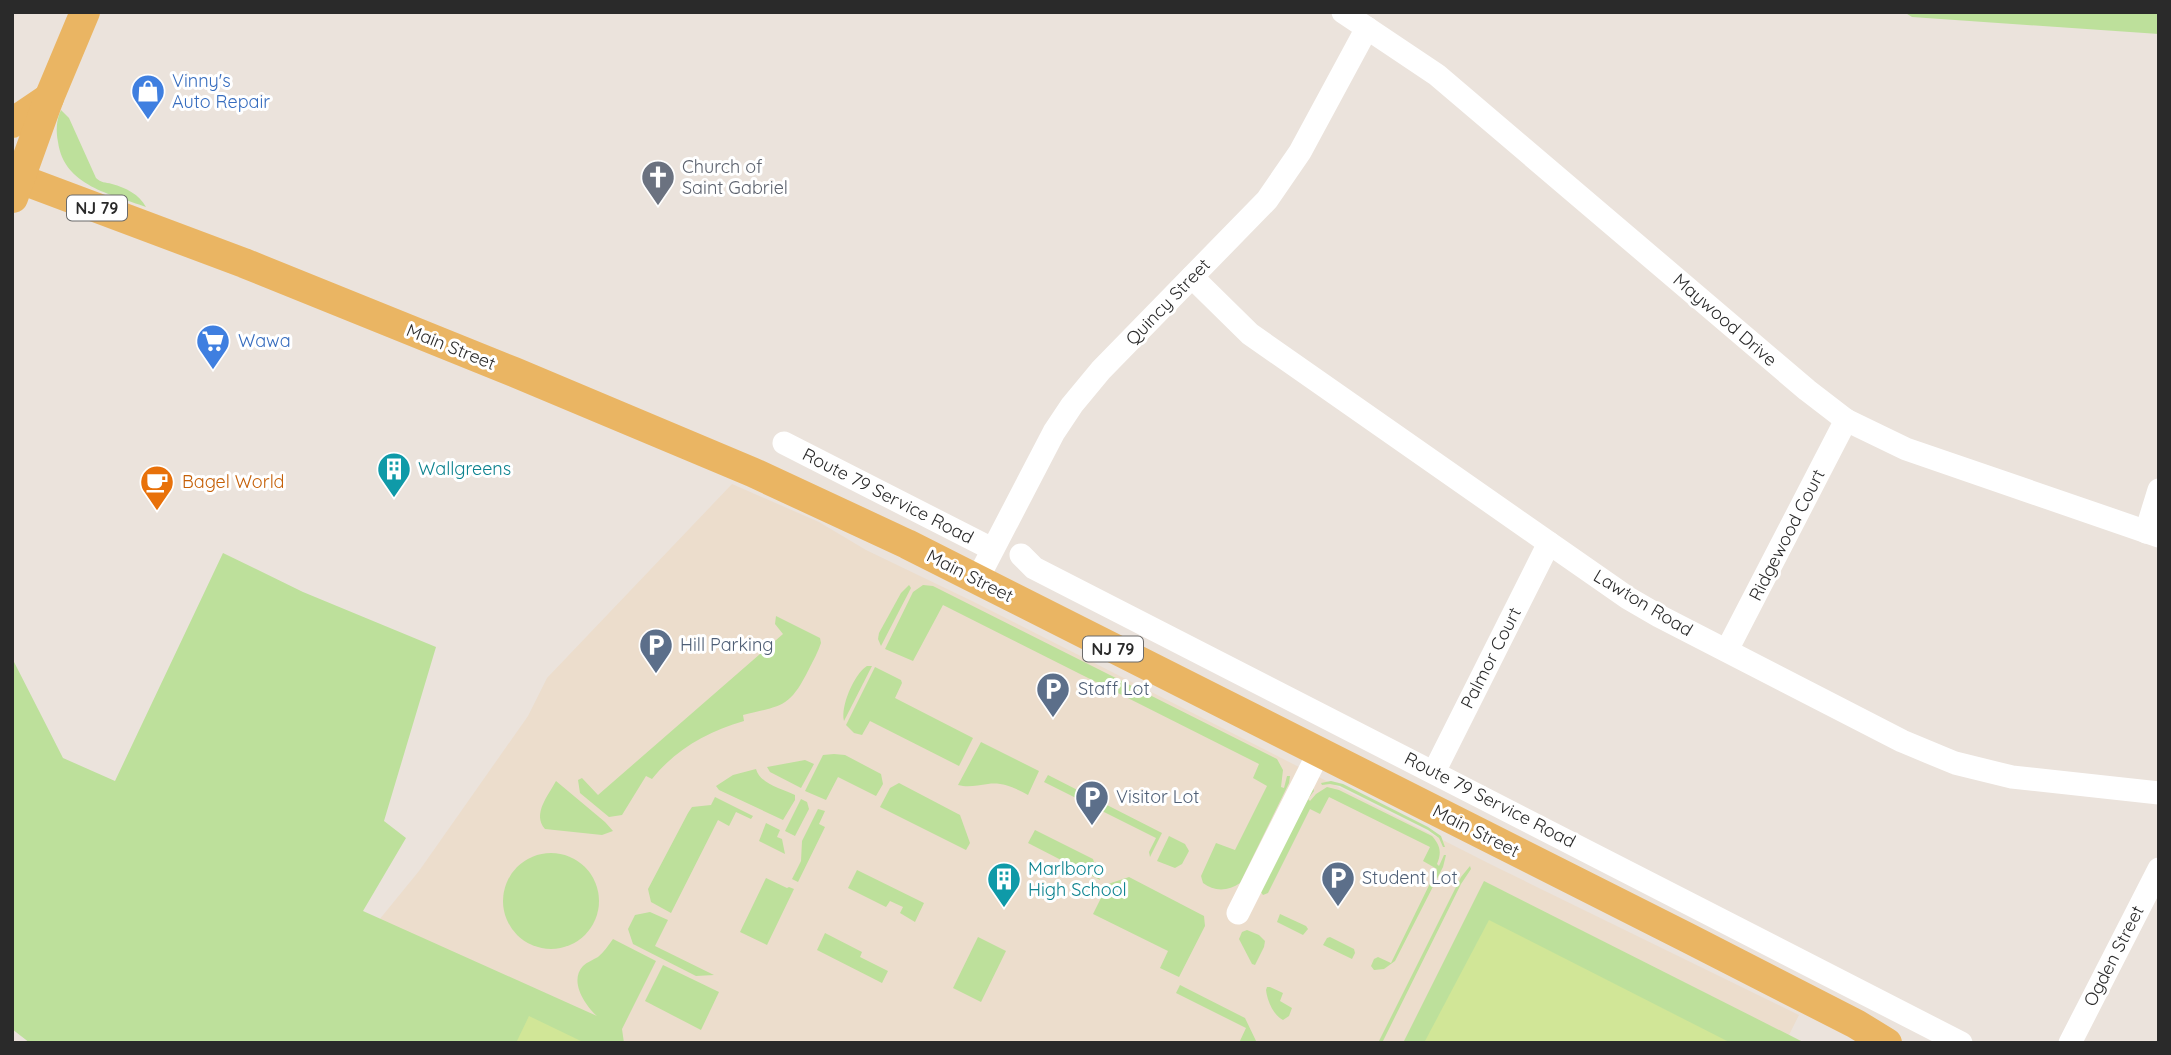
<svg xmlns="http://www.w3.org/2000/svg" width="2171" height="1055" viewBox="0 0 2171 1055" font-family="Quicksand,sans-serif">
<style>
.education{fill:#ecddcc}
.green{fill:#bde09b}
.pitch{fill:#d1e697}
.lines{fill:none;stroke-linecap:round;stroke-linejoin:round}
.minor{stroke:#fff;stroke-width:23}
.major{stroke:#eab563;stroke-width:30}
.labels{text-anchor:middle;stroke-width:6;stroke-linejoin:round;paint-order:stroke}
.shield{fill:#fff;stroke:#6a6a6a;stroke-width:2}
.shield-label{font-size:16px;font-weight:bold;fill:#2a2a2a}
.shop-label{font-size:18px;fill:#366cbe;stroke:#fff;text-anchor:start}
.worship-label{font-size:18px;fill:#5b616d;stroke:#fff;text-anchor:start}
.street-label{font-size:18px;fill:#2a2a2a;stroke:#fff}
.culture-label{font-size:18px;fill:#0d838f;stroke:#fff;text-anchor:start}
.food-label{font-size:18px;fill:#c56008;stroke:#fff;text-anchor:start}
.service-label{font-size:18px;fill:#4e5e75;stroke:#fff;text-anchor:start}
</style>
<rect width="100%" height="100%" fill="#ebe3dc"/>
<path class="education" d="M732,484L819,522L866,550L972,601L1492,865L1799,1015L1785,1043H318L308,1007L419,871L528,716L547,678Z"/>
<g class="green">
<path d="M1904,12H2159V34L1912,17Z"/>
<path d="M61,110L69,118L96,178C101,183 105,182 112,184C126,188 139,194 146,207C111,194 64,186 58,142C56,131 56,121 61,110Z"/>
<path d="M223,553L303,592L436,647L384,821L406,838L363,911L597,1016C587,1007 568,982 583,966C587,962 593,960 598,957C604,952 608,946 613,939L656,961L622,1029L624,1043H30L12,1029V658L63,758L115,781Z"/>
<path d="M909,585L911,588L881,646L878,639L879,633L901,593Z"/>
<path d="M923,585L933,586L1277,759L1283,770L1281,787L1284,788L1287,776H1290L1289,783L1240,883C1229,891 1214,892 1203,883L1201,876L1216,843L1235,850L1267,786L1253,778L1259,764L943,605L913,661L885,649L913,592Z"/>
<path d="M776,616L820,638L821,643C818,652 813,661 809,669C789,709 782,705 743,715L744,721C707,732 676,749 652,779L646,776L622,815L609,817L580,793L578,780L582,778L598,795L783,634L775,624Z"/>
<path d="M867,666H872L844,721C840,707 854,674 867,666Z"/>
<path d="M875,667L901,680L902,683L895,698L973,738L959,766L870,721L862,735L854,733L846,725Z"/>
<path d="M981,742L1039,771L1028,795C1015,788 1003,782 988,784C977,785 969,788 958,785Z"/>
<path d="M834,754L845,755L881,774L883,784L876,796L838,777L826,800L805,791L823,755Z"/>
<path d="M805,760L814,764L801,788L770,772L767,767Z"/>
<path d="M756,769C760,784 782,789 795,795V800L783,820L719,790L716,786L733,775Z"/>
<path d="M1048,775L1162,833L1150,857L1149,852L1156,838L1044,782Z"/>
<path d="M556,781L605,822L613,831L602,835L545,829C532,814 548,796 556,781Z"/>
<path d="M1331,781L1343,784L1428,827L1441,836L1445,847H1443L1439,838L1428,830L1340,786L1330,784L1322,785L1321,783Z"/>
<path d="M899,783L960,815L970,843L966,850L880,807L890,788Z"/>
<path d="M1327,787L1339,790L1432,836C1440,845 1442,852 1437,864L1439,866L1444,855H1446L1443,867L1395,961L1384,969L1374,970L1371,966L1374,959L1378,957L1391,963L1437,869L1423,861L1430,847L1329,797L1320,814L1310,809L1268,893L1263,895L1260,891L1313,788L1314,791L1308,799L1310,801L1316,794Z"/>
<path d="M715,797L753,816L751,819L736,812L729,826L718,820L671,913L651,902L648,889L688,813L692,807L711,805Z"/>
<path d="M801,799L807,802L809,809L795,836L785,831Z"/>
<path d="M818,809L825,811L819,824L825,827L798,882L792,879L801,861L802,841Z"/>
<path d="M766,823L780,830L777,837L782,839L785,854L759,841Z"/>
<path d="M1035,830L1093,859L1100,880L1028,843Z"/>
<path d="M1169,836L1185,844L1189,851L1182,864L1175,868L1157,861Z"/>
<circle cx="551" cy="901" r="48"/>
<path d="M1470,866L1471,869L1461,884L1382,1043H1378L1461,877Z"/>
<path d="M857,870L924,903L915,922L900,913L903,907L890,901L886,907L848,888Z"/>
<path d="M1129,877L1204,916L1205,926L1179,977L1160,968L1168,951L1093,914L1108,884Z"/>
<path d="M766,878L787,888L789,887L794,889L767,945L740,932Z"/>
<path d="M1484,881L1805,1043H1403Z"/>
<path d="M650,912L668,920L655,946L714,975L696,976L633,944L628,929L635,915Z"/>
<path d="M1280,914L1306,926L1308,929L1303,935L1277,922Z"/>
<path d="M1247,930L1259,935L1265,941L1264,947L1255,965L1252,964L1239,939L1242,932Z"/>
<path d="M825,933L862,952L860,957L888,971L882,983L817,950Z"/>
<path d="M978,937L1006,951L981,1002L953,988Z"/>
<path d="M1330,937L1354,949L1355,953L1352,959L1323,945L1327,938Z"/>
<path d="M663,965L719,992L701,1030L645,1001Z"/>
<path d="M1180,985L1245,1018L1257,1043H1239L1246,1028L1176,993Z"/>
<path d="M1267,987H1270L1283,993L1280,1001L1292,1008L1289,1016L1283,1020C1273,1015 1267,1000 1266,990Z"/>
</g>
<g class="pitch">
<path d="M1489,920L1731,1043H1424Z"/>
<path d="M529,1016L585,1043H516Z"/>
</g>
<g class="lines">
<g class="minor">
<path d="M1343,12L1437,75L1807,390L1846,420L1906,449L2159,536"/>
<path d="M1192,277L1250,334L1549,543L1628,598L1659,616L1902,741L1955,763L2012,777L2159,793"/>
<path d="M784,443L992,549"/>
<path d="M2146,532L2159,490"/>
<path d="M1021,555L1034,568L1961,1043"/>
<path d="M977,580L1054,432L1072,405L1101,370L1267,200L1300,152L1367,28"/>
<path d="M1727,650L1846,420"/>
<path d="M1434,772L1549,543"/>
<path d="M1238,913L1319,752"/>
<path d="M2070,1043L2159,869"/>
</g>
<g class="major">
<path d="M12,123L49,98"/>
<path d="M12,176L244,263L514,372L752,472L907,544L1688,938L1856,1024L1887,1043"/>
<path d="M13,198L49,98L85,12"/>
</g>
</g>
<defs>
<g id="shop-pin" transform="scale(1.75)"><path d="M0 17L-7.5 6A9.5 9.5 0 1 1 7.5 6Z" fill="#3f7fe0" stroke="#fff"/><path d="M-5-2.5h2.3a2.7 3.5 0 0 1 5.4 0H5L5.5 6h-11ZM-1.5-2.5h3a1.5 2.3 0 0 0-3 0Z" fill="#fff"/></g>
<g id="church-pin" transform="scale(1.75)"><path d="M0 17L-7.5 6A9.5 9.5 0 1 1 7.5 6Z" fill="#6b7280" stroke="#fff"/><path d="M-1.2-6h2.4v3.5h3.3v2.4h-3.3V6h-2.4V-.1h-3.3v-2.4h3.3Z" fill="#fff"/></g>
<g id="supermarket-pin" transform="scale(1.75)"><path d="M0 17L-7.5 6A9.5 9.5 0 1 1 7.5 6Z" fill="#3f7fe0" stroke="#fff"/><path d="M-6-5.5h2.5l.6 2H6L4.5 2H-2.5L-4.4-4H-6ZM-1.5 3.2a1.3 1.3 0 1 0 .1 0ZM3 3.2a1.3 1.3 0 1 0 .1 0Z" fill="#fff"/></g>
<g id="building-pin" transform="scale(1.75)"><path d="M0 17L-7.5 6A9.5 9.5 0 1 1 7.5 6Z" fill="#0f9aa8" stroke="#fff"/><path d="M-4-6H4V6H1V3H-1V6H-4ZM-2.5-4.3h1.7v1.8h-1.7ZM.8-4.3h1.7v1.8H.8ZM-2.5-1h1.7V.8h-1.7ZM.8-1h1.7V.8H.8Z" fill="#fff"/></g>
<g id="cafe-pin" transform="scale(1.75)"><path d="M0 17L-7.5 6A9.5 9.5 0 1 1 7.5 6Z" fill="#e8710a" stroke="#fff"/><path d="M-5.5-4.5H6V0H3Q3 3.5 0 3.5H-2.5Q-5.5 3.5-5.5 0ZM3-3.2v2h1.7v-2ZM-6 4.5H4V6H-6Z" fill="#fff"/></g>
<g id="parking-pin" transform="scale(1.75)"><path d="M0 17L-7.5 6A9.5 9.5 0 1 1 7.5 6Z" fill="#5c6f8a" stroke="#fff"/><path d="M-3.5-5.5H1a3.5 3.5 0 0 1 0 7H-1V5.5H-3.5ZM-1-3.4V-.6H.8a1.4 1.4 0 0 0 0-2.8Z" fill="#fff"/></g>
</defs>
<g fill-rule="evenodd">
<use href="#shop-pin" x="148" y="91"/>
<use href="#church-pin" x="658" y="177"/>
<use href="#supermarket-pin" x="213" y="341"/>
<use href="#building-pin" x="394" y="469"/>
<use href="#cafe-pin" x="157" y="482"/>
<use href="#parking-pin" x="656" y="645"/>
<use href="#parking-pin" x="1053" y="689"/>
<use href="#parking-pin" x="1092" y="797"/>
<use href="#parking-pin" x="1338" y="878"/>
<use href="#building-pin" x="1004" y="879"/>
</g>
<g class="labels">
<g class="shield">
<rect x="67" y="195.5" width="60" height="25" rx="5"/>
<rect x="1083" y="636.5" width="60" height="25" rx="5"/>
</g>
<g class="shield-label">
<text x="97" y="214">NJ 79</text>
<text x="1113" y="655">NJ 79</text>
</g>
<g class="shop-label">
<text x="172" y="87">Vinny's<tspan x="172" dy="21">Auto Repair</tspan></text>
<text x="238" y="347">Wawa</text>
</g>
<g class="worship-label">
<text x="682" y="173">Church of<tspan x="682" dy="21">Saint Gabriel</tspan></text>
</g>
<g class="street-label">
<text transform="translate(1168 302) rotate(-46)" y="6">Quincy Street</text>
<text transform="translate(1725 320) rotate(41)" y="6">Maywood Drive</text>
<text transform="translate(451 347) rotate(22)" y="6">Main Street</text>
<text transform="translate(888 496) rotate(27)" y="6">Route 79 Service Road</text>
<text transform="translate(1787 535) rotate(-63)" y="6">Ridgewood Court</text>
<text transform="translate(970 576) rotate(27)" y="6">Main Street</text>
<text transform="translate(1643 603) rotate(31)" y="6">Lawton Road</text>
<text transform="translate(1491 658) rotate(-63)" y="6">Palmor Court</text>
<text transform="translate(1490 800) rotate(27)" y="6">Route 79 Service Road</text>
<text transform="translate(1476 831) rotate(27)" y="6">Main Street</text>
<text transform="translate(2114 956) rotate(-63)" y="6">Ogden Street</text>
</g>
<g class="culture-label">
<text x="418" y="475">Wallgreens</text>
<text x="1028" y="875">Marlboro<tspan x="1028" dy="21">High School</tspan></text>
</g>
<g class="food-label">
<text x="182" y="488">Bagel World</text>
</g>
<g class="service-label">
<text x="680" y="651">Hill Parking</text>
<text x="1078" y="695">Staff Lot</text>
<text x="1116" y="803">Visitor Lot</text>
<text x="1362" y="884">Student Lot</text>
</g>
</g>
<rect width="2171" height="1055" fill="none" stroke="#2a2a2a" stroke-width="28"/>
</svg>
